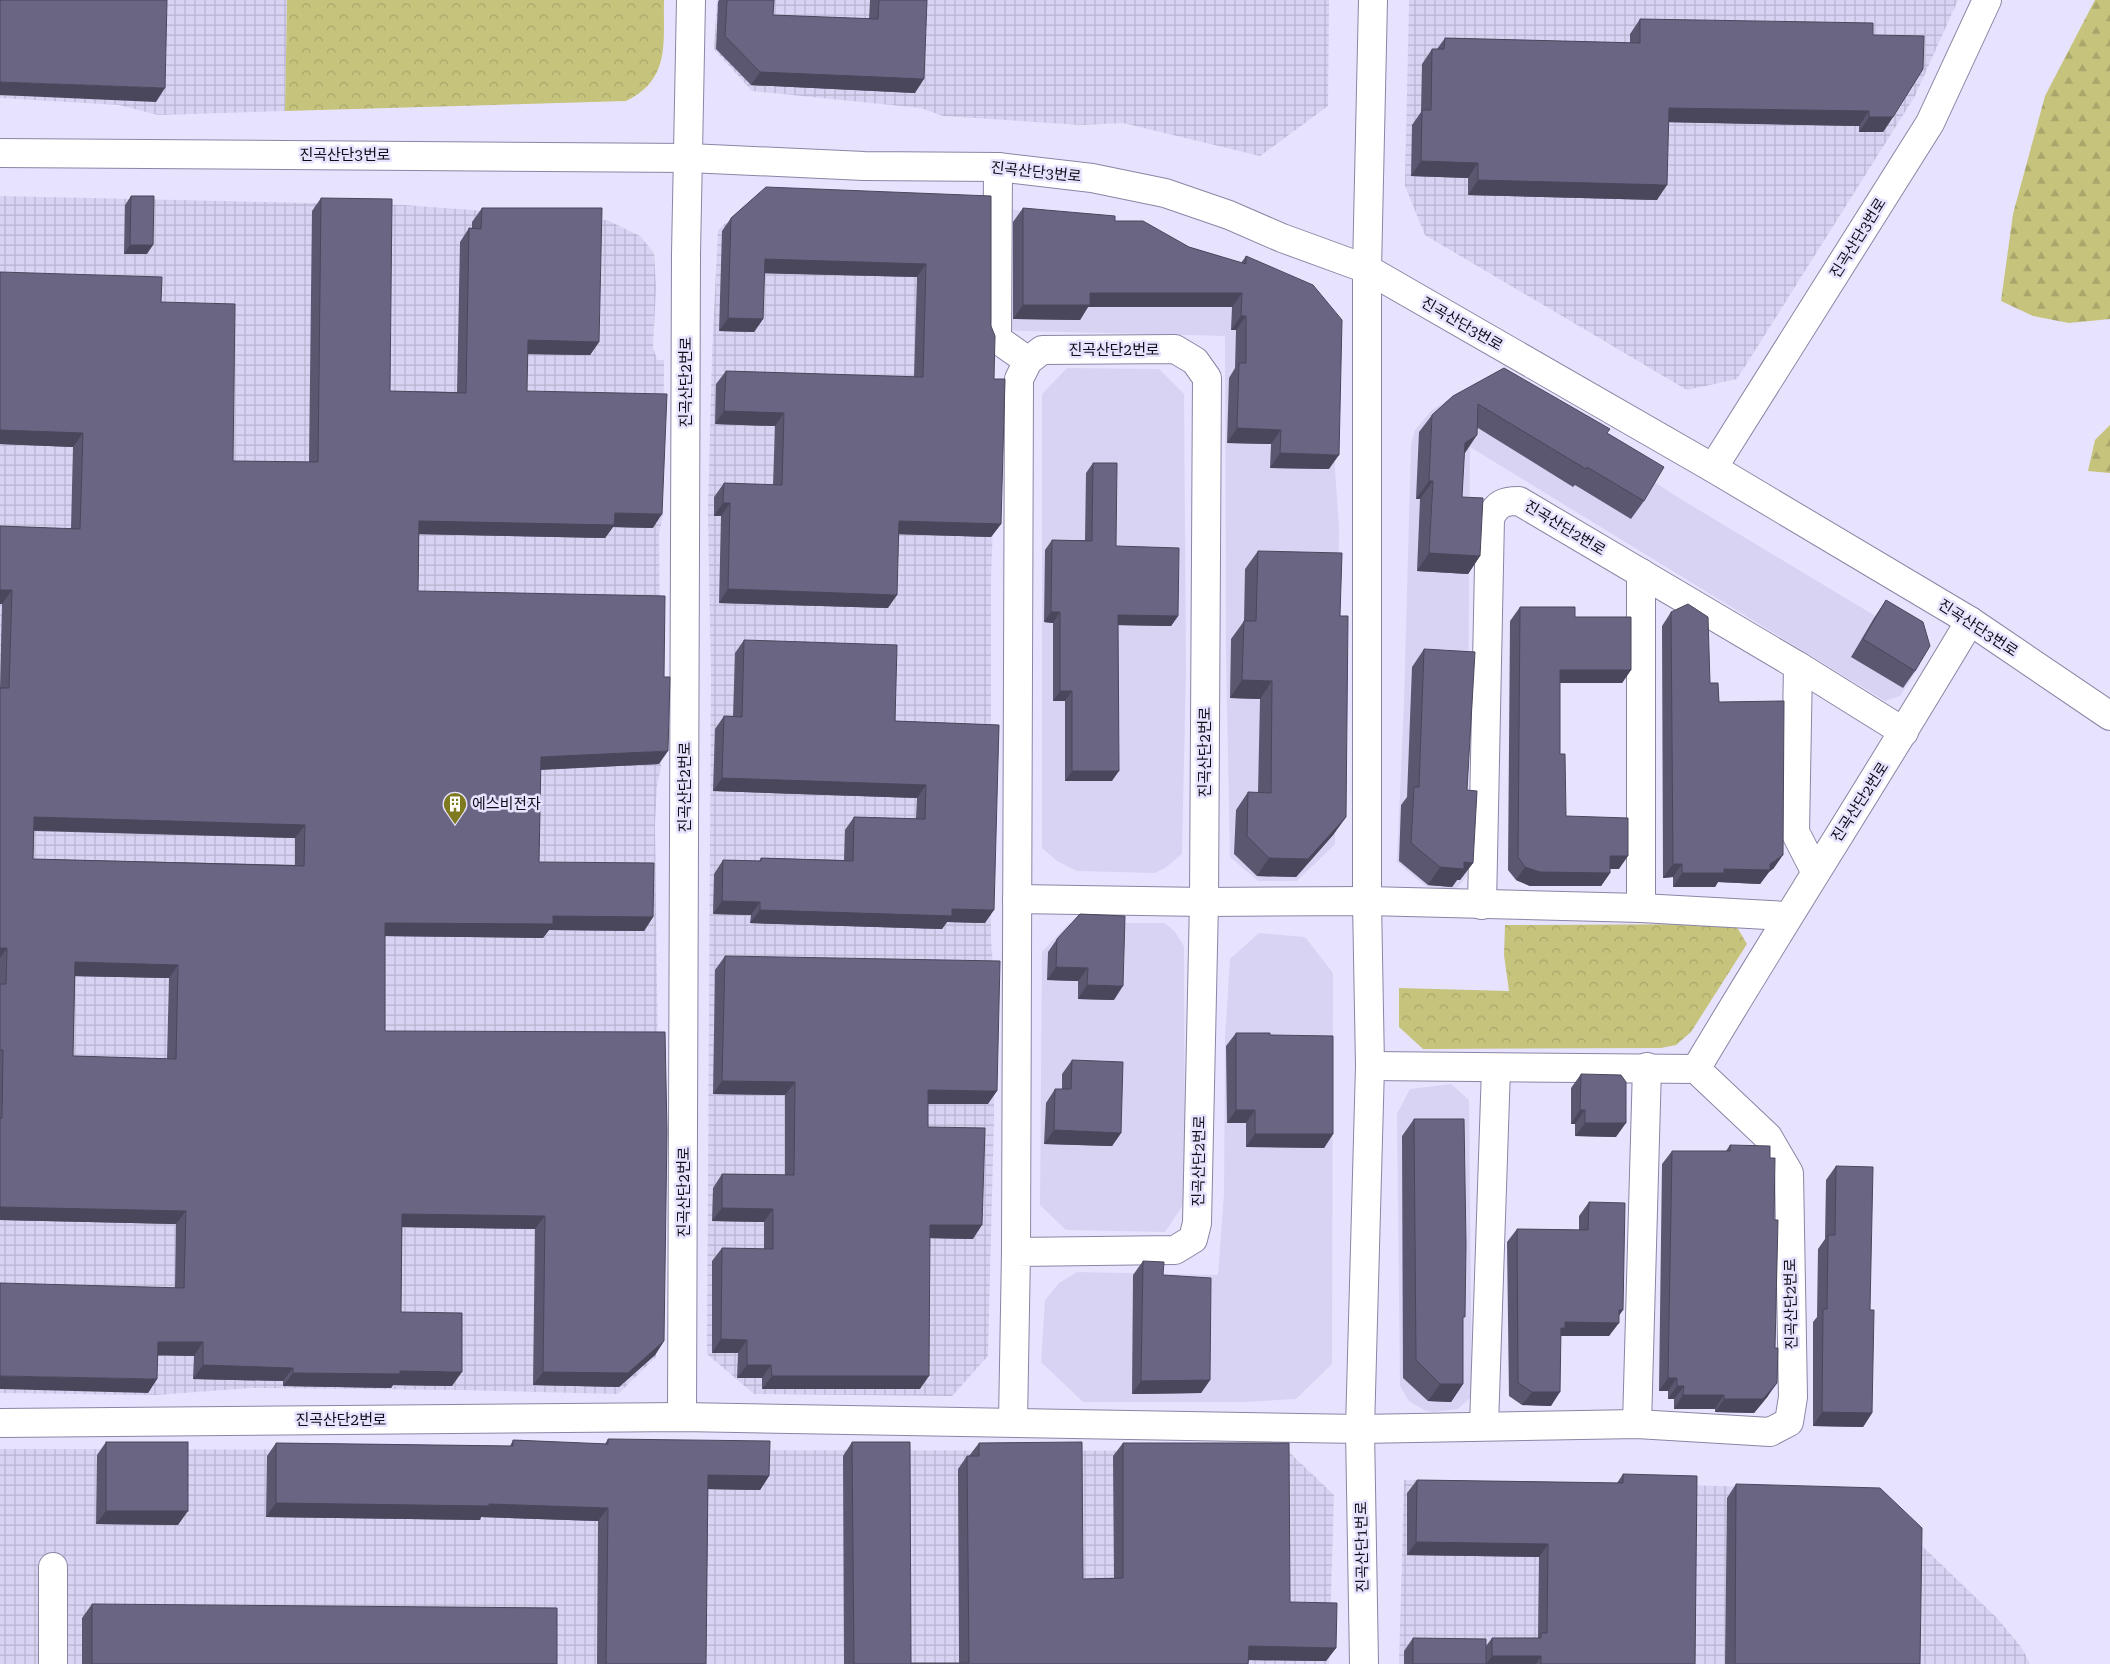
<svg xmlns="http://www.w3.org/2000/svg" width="2110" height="1664" viewBox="0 0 2110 1664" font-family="'Roboto Serif','Noto Sans KR',serif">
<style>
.built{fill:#d8d3f3}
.industrial{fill:url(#industrial-grid)}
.forest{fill:url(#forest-firs)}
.park{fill:url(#park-crowns)}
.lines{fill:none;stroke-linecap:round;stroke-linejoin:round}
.minor-casing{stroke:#8a85a4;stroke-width:30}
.minor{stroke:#fff;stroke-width:28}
.wall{fill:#5b5771;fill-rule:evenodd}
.shaded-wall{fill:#4a475c}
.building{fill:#6a6583;stroke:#4a475c;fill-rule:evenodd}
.labels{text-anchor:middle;stroke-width:5;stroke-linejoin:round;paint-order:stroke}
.street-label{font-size:15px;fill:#0f0d18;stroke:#e7e3fe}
.poi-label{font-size:15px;fill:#0f0d18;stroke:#e7e3fe;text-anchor:start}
</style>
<defs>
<pattern id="industrial-grid" width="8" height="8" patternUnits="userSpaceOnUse" patternTransform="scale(1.25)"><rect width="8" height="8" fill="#d8d3f3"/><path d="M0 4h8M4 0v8" fill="none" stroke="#b8b4d0"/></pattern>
<pattern id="forest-firs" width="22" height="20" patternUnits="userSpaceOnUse" patternTransform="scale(1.25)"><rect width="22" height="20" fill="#c6c37d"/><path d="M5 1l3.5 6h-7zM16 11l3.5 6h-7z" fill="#a9a66b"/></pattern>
<pattern id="park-crowns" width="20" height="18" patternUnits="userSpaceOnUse" patternTransform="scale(1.25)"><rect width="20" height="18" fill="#c6c37d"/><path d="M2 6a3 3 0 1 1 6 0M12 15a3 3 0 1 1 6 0" fill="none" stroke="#a9a66b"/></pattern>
</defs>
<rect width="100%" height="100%" fill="#e7e3fe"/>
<g class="built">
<path d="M994,207L1124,224L1334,384L1335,468L1339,528L1335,844L1297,881H1258L1230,857L1226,652L1225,336L990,330Z"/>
<path d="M1067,368L1159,369L1184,394L1186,669L1182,854L1165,868L1155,873L1077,871L1057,861L1042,848V394Z"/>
<path d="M1479,385L1600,447L1679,498L1912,638L1920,665L1900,696L1885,701L1470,447L1467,876L1456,889L1427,887L1397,862L1404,702L1411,445L1415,430L1431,411L1455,395Z"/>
<path d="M1069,923H1165L1175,932L1184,946L1185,1202L1165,1232L1066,1230L1040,1205L1042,952Z"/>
<path d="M1259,933L1305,937L1333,973L1332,1364L1296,1399L1246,1402H1083L1041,1362L1045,1300L1059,1283L1077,1272L1218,1275L1224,1194L1225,1037L1230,959Z"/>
<path d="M1451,1084L1469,1100L1472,1396L1458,1409L1433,1412L1424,1410L1409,1401L1400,1386L1397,1114L1410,1089Z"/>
</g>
<g class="industrial">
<path d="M0,0H287L285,111L158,115L119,105L0,98Z"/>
<path d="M717,0H1329L1328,106L1260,156L1123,123L1082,125L943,116L921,108L752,91L714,49Z"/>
<path d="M1409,0H1958L1915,96L1737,379L1687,390L1425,235L1405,186Z"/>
<path d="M0,196L404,205L607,220L640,236L654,253L656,288L653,347L657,360H664L663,514L659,534L661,767L657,786L655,824L659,1142L656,1357L618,1394L460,1390L252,1388L156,1395L0,1393Z"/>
<path d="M756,197L913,203L988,389L998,390L991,578V939L994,979V1117L988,1356L952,1396L754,1394L707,1354L711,677L708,513L712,353L718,230Z"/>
<path d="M0,1449L1288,1451L1334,1495L1329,1664H0Z"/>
<path d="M1404,1480L1863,1489L1997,1618L2022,1648L2030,1664H1399Z"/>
</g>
<g class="forest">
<path d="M2095,0H2110V319L2069,323L2033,316L2001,301L2013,214L2045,96Z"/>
<path d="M2110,425V473L2088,471L2095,440Z"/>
</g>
<g class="park">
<path d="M287,0H664C663,43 671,79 626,101L285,111Z"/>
<path d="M1735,924L1747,944L1691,1032L1676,1045L1661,1048L1423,1049L1399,1027V988L1509,991L1504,955L1505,925Z"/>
</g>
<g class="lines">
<g class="minor-casing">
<g id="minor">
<path d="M0,153L689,158L864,166L998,167L1092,178L1165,193L1229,215L1282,238L1367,269L1713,468L1970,621L2110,716"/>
<path d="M998,167L997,339L1028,361"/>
<path d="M1713,468L1930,123L1987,0"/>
<path d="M1641,573V908"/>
<path d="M1798,666L1795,832L1815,871"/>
<path d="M1017,899L1204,902L1367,901L1641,908L1787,916"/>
<path d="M1482,905L1490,518C1497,504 1503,501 1519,501L1798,666L1904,732"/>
<path d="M1696,1069C1786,918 1881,771 1970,621"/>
<path d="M682,1417L686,254L691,0"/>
<path d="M1013,1422L1016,1252L1019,379L1028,361L1042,350L1175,349L1195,361L1207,378L1204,902L1197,1223L1193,1239L1175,1250L1016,1252"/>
<path d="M0,1423L682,1417L1360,1429L1637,1424L1770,1432L1789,1422L1793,1397L1789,1173L1768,1137L1696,1069L1370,1066"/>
<path d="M1637,1424L1647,1067"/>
<path d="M1484,1426L1496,1068"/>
<path d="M53,1664V1567"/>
<path d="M1364,1664L1360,1429L1370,1066L1367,901V269L1373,0"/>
</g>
</g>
<use href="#minor" class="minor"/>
</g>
<g class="wall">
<path d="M719,0H774L773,15L869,19L870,0H927L915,93L751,85L716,49L718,2Z"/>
<path d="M1640,19L1873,35L1893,117L1883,132H1859V126L1668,122L1657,200L1468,195V178L1411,176L1412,125L1421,112L1422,64L1432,49H1437L1445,38L1630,43V34Z"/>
<path d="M131,196L147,254H124L125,205Z"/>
<path d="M991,196V326L994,379L1001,524L991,537L899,534L888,608L719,603L721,516H714V497L724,483L773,485L775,426L715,424L716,384L726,371L914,377L917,277L764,273L763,319L754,332L719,331L722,231L731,218Z"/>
<path d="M321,198L390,391L457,392L460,242L469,228H472V222L482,208L599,342L590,355L527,354V391L653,528L613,527L605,538L419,534L418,591L659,764L540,770L539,862L653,917L644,931L549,930L543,938L385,936V1031L664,1341L655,1355L619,1387L533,1385L535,1229L402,1227L401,1312L452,1386L393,1385L391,1388L283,1386V1381L193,1379L194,1356L157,1355V1379L148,1393L175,1287L176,1224L0,1220V688L2,604H0V526L71,529L73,447L0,444V272L161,302L233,461L309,462L312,211ZM34,831L295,838V865L33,859ZM75,976L169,978L167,1059L73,1056Z"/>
<path d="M1023,208L1115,221L1189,247L1241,263L1246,256L1329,469L1270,468L1271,444L1227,443L1229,378L1235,368L1236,330H1231L1232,307H1088L1080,320L1013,319V222Z"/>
<path d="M1453,396L1607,433L1644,501L1631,519L1575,485L1573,487L1478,428L1464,453L1462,497L1480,556L1468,574L1417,571L1420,499H1416L1419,432L1432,415Z"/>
<path d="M1093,463L1116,546L1178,616L1171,626L1118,625L1112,781H1065V701H1053V623L1044,622L1045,550L1052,540H1085L1086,473Z"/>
<path d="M1258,551L1340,616L1346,817L1333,835L1296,877L1257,876L1234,854L1236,810L1248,792L1258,793L1260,699L1230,698L1231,639L1244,621L1245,569Z"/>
<path d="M1886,600L1915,671L1903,688L1851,657L1874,618Z"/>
<path d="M1520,607L1575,617L1631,670L1622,683H1560V754L1566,816L1619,869H1610V873L1601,886H1530L1516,880L1508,870L1510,621Z"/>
<path d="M1671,612L1710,683L1719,702L1774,868L1769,872L1760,884L1718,882L1715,887H1673V877L1663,878L1662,626Z"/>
<path d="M744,640L895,721L999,725L985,923L947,922L942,929L750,923L751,915L713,914L714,874L723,860L759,861L761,858L844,860L845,830L854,817L916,819L917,798L713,791L715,729L724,716H733L735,653Z"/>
<path d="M1424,649L1467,790L1473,863L1460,880H1457L1452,887L1428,885L1399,861L1401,805L1407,797L1412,667Z"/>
<path d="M1080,914L1114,1000L1078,999V981L1047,980L1048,952L1057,939Z"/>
<path d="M725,956L988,1104H928V1127L973,1239L930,1238L920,1389H762V1378H737L738,1353H712V1261L722,1248L764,1249V1222L712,1221L713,1188L722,1174L785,1175V1095L713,1094L715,970Z"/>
<path d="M1236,1033L1270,1035L1333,1134L1324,1148L1246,1147V1123H1227L1226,1046Z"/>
<path d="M1072,1060L1121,1133L1112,1146L1044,1144L1046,1103L1055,1089H1062V1074Z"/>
<path d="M1581,1074L1616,1137L1575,1136V1124H1571V1088Z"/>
<path d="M1414,1119L1463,1320V1384L1451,1402L1428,1401L1403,1378L1402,1136Z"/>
<path d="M1730,1145L1768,1396L1754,1413L1715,1412V1409H1674V1399H1668V1391H1659L1662,1164L1672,1151H1726Z"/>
<path d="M1836,1166L1870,1310L1872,1413L1863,1427L1813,1426V1322L1817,1317L1818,1249L1825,1239L1826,1180Z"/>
<path d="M1589,1202L1619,1317L1609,1336H1561L1551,1406L1522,1405L1509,1396L1507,1242L1517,1229L1579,1230V1216Z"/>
<path d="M1143,1261L1210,1380L1201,1393L1132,1394L1133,1275Z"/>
<path d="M608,1439L769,1476L760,1490L708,1489L706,1664H597L598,1521L481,1517L480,1520L266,1517L267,1456L276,1443L510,1446L513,1440L605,1444Z"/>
<path d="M106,1442L178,1525L96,1524L97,1455Z"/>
<path d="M852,1442L911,1663H959L958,1469L967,1456H969L979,1443L1083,1579L1114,1578L1113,1456L1123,1443L1290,1602L1336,1648L1326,1661L1249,1660L1248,1664H844L843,1456Z"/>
<path d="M1623,1474L1695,1664H1404V1651L1413,1638L1486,1646L1492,1638H1538L1539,1557L1407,1555V1493L1417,1480L1617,1483Z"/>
<path d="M1736,1484L1920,1664H1725L1727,1498Z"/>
<path d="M92,1604L557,1664H82V1618Z"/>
</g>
<g class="shaded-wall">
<path d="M760,72L924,79L915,93L751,85Z"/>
<path d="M0,82L165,88L156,102L0,95Z"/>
<path d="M1669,108L1869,111L1859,126L1658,122Z"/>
<path d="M1869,117H1893L1883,132H1859Z"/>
<path d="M1421,161L1478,163L1468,178L1411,176Z"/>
<path d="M1478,180L1667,185L1657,200L1468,195Z"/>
<path d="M130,245H153L147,254H124Z"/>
<path d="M765,259L926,264L917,277L755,273Z"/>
<path d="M1090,293H1242L1232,307H1088L1080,320L1013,319L1023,305Z"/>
<path d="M1241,316H1246L1236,330H1231Z"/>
<path d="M728,318L763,319L754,332L719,331Z"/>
<path d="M528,340L599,342L590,355L518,354Z"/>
<path d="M724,411L784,413L775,426L715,424Z"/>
<path d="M1237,428L1281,430L1271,444L1227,443Z"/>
<path d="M0,430L83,433L73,447L0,444Z"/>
<path d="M1477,435L1465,453L1452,460L1465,443Z"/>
<path d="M1280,453L1339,455L1329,469L1270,468Z"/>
<path d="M1429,481H1433L1420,499H1416Z"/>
<path d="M723,503H730L721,516H714Z"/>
<path d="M615,513L662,514L653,528L613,527L605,538L410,534L419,521Z"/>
<path d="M899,521L1001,524L991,537L890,534Z"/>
<path d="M1429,553L1480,556L1468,574L1417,571Z"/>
<path d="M728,589L897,595L888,608L719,603Z"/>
<path d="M0,590H12L2,604H0Z"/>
<path d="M1051,612H1060L1053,623L1044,622Z"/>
<path d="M1118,615L1178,616L1171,626L1110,625Z"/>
<path d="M1560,670H1631L1622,683H1550Z"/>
<path d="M1242,680L1272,681L1260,699L1230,698Z"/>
<path d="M1060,691H1072L1065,701H1053Z"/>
<path d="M668,751L659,764L531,770L541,757Z"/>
<path d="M1072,771H1119L1112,781H1065Z"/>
<path d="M722,778L926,785L917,798L713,791Z"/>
<path d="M34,817L305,825L295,838L25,830Z"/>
<path d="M1346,817L1333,835L1296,877L1257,876L1269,858Z"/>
<path d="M1783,855L1774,868L1769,872L1760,884L1718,882L1715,887H1673L1682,873L1770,864Z"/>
<path d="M1610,856H1628L1619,869H1601Z"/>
<path d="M1464,862L1473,863L1460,880H1457L1452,887L1428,885L1440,867Z"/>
<path d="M1673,864H1682L1673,877L1663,878Z"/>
<path d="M1525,867L1610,873L1601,886H1530L1516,880Z"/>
<path d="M722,901L760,902L751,915L713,914Z"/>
<path d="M952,909L994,910L985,923L947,922L942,929L750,923L760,910Z"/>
<path d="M553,916L653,917L644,931L549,930L543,938L376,936L385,923Z"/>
<path d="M0,948H7L0,958Z"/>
<path d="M75,962L178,965L169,978L66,976Z"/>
<path d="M1056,967L1088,968L1078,981L1047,980Z"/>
<path d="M1087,985L1123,986L1114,1000L1078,999Z"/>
<path d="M722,1081L795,1082L785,1095L713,1094Z"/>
<path d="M928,1090L997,1091L988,1104H918Z"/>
<path d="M1236,1110H1255L1246,1123H1227Z"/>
<path d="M1580,1110H1585L1575,1124H1571Z"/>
<path d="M1585,1123H1626L1616,1137L1575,1136Z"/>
<path d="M1054,1130L1121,1133L1112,1146L1044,1144Z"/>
<path d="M1255,1134H1333L1324,1148L1246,1147Z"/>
<path d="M0,1207L186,1211L176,1224L0,1220Z"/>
<path d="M722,1208L773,1209L764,1222L712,1221Z"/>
<path d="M402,1214L545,1216L535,1229L393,1227Z"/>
<path d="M930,1225H982L973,1239L921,1238Z"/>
<path d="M1619,1310H1623L1614,1323H1619L1609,1336H1560L1551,1341L1565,1322Z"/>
<path d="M721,1339L747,1340L738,1353H712Z"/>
<path d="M664,1341L655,1355L619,1387L533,1385L543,1372Z"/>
<path d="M158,1342H203L194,1356L148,1355Z"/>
<path d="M203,1365L293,1368L283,1381L193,1379Z"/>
<path d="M747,1365H771L762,1378H737Z"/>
<path d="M400,1371L462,1372L452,1386L393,1385L391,1388L283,1386L293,1373Z"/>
<path d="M0,1376L157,1379L148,1393L0,1389Z"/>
<path d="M772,1376H929L920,1389H762Z"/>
<path d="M1668,1378H1677L1668,1391H1659Z"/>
<path d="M1210,1380L1201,1393L1132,1394L1141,1381Z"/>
<path d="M1777,1383L1768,1396L1754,1413L1715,1412L1724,1399Z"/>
<path d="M1440,1384H1463L1451,1402L1428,1401Z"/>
<path d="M1677,1386H1684L1674,1399H1668Z"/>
<path d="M1532,1392H1560L1551,1406L1522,1405Z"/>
<path d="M1683,1395H1724L1715,1409H1674Z"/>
<path d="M1822,1412L1872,1413L1863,1427L1813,1426Z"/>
<path d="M708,1475L769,1476L760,1490L699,1489Z"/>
<path d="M276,1503L489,1504L608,1508L598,1521L481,1517L480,1520L266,1517Z"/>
<path d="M106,1511H188L178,1525L96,1524Z"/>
<path d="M1416,1542L1548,1544L1539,1557L1407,1555Z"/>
<path d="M1249,1646L1336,1648L1326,1661L1239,1660Z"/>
<path d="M1492,1656H1541L1536,1664H1486Z"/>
</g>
<g class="building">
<path d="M0,0H167L165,88L0,82Z"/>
<path d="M727,0H774L773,15L878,19L879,0H927L924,79L760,72L725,36Z"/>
<path d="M1640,19L1873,23V35L1924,36L1923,69L1893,117H1869V111L1669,108L1667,185L1478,180V163L1421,161L1422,110H1431L1432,49H1444L1445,38L1640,43Z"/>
<path d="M766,187L991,196V326L995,336L994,379H1005L1001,524L899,521L897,595L728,589L730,503H723L724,483L782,485L784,413L724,411L726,371L923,377L926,264L765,259L763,319L728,318L731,218Z"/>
<path d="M131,196H154L153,245H130Z"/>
<path d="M321,198L392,199L390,391L466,393L469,228L481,229L482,208H602L599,342L528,340L527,391L667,394L662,514L615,513L614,525L419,521L418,591L665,596L664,677H670L668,751L541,757L539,862L654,863L653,917L553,916V924L385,923V1031L665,1032L667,1131L664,1341L628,1373L543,1372L545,1216L402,1214L401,1312L462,1313V1372L400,1371V1374L293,1373V1368L203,1365V1342H158L157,1379L0,1376V1283L184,1288L186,1211L0,1207V1118H2L3,1050H0V984H6L7,948H0V688H9L12,590H0V526L80,529L83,433L0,430V272L162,277L161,302L235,304L233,461L318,462ZM34,817L305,825L304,866L33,859ZM75,962L178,965L176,1059L73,1056Z"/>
<path d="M1023,208L1115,216V221H1143L1189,247L1246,264V256L1313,285L1342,320L1339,455L1280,453L1281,430L1237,428L1239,363H1246V316H1241L1242,293H1090V305H1023Z"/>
<path d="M1504,368L1610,429L1607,433L1664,467L1644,501L1587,467L1586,469L1478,404L1477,435L1465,443L1462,497L1483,498L1480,556L1429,553L1433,481H1429L1432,415L1453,396Z"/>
<path d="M1093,463H1117L1116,546L1179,548L1178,616L1118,615L1119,771H1072V691H1060V612H1051L1052,540L1092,541Z"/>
<path d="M1258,551L1342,553L1340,616H1348L1346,817L1308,859L1269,858L1247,836L1248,792L1271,793L1272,681L1242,680L1244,621H1256Z"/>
<path d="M1886,600L1923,622L1930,646L1915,671L1863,639Z"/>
<path d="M1688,604L1708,617L1710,683H1718L1719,702L1784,701L1783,855L1770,864V870L1724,869V873H1682V864H1673L1671,612Z"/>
<path d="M1520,607H1575V617H1631V670H1560V754H1565L1566,816L1628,818V856H1610V873L1540,872L1525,867L1518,857Z"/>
<path d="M744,640L897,645L895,721L999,725L994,910L952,909V916L760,910V902L722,901L723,860L761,861V858L853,861L854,817L925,819L926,785L722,778L724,716L742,717Z"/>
<path d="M1424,649L1475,652L1467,790L1477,791L1473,863L1464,862V869L1440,867L1411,843L1414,787H1419Z"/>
<path d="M1080,914L1125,916L1123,986L1087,985L1088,968L1056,967L1057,939Z"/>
<path d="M725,956L1000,961L997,1091L928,1090V1127L985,1128L982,1225H930L929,1376H772L771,1365H747V1340L721,1339L722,1248L773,1249V1209L722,1208V1174L794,1175L795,1082L722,1081Z"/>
<path d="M1236,1033H1270V1035L1333,1036V1134H1255V1110H1236Z"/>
<path d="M1072,1060L1123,1062L1121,1133L1054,1130L1055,1089H1071Z"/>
<path d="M1581,1074L1621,1075L1626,1082V1123H1585V1110H1580Z"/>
<path d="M1414,1119H1464L1466,1245L1465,1317H1463V1384H1440L1416,1360Z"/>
<path d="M1730,1145L1770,1146V1158H1775L1774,1220H1778L1775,1348H1778L1777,1383L1763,1399H1724V1395H1683L1684,1386H1677V1378H1668L1672,1151H1730Z"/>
<path d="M1836,1166L1873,1167L1870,1310H1874L1872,1413L1822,1412L1823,1309H1827L1828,1235H1835Z"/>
<path d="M1589,1202L1625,1203L1623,1310H1619V1323L1565,1322V1328H1561L1560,1392H1532L1518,1383L1517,1229L1588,1230Z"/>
<path d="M1143,1261L1164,1262L1163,1275L1211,1278L1210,1380L1141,1381Z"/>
<path d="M608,1439L770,1441L769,1476L708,1475L706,1664H606L608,1508L489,1504V1506L276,1503V1443L513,1446V1440L608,1444Z"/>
<rect x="106" y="1442" width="82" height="69"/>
<path d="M852,1442H910L911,1663H969L967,1456H979V1443L1082,1442L1083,1579L1123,1578V1443H1289L1290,1602L1337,1603L1336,1648L1249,1646L1248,1664H854Z"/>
<path d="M1623,1474L1697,1476L1695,1664H1541V1656H1492V1638H1541V1633H1547L1548,1544L1416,1542L1417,1480L1623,1483Z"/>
<path d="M1736,1484L1880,1488L1922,1528L1920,1664H1735Z"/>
<path d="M92,1604L557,1608V1664H92Z"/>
<path d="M1413,1638L1486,1639V1664H1413Z"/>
</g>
<defs>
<g id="building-pin" transform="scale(1.25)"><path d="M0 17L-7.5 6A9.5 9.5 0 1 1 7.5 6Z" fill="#7f7a20" stroke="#e7e3fe"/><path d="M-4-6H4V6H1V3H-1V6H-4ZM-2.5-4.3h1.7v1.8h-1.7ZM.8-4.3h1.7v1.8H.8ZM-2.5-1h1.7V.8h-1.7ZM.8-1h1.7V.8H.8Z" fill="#fff"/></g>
</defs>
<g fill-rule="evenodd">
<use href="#building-pin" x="455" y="804"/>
</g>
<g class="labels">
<g class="street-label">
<text x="345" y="160">진곡산단3번로</text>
<text transform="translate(1036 172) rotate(6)" y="5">진곡산단3번로</text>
<text transform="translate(1858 238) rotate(-58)" y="5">진곡산단3번로</text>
<text transform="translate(1462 324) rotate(30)" y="5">진곡산단3번로</text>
<text x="1114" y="355">진곡산단2번로</text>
<text transform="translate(686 382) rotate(-90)" y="5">진곡산단2번로</text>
<text transform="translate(1565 528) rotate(31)" y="5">진곡산단2번로</text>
<text transform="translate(1978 628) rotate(33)" y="5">진곡산단3번로</text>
<text transform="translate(1205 752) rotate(-90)" y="5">진곡산단2번로</text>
<text transform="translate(685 787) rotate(-90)" y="5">진곡산단2번로</text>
<text transform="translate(1860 802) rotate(-57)" y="5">진곡산단2번로</text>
<text transform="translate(1199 1161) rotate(-89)" y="5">진곡산단2번로</text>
<text transform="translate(684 1192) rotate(-90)" y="5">진곡산단2번로</text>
<text transform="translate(1791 1304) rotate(-91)" y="5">진곡산단2번로</text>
<text x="341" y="1425">진곡산단2번로</text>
<text transform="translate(1362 1547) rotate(-91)" y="5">진곡산단1번로</text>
</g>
<g class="poi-label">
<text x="472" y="809">에스비전자</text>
</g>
</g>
</svg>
